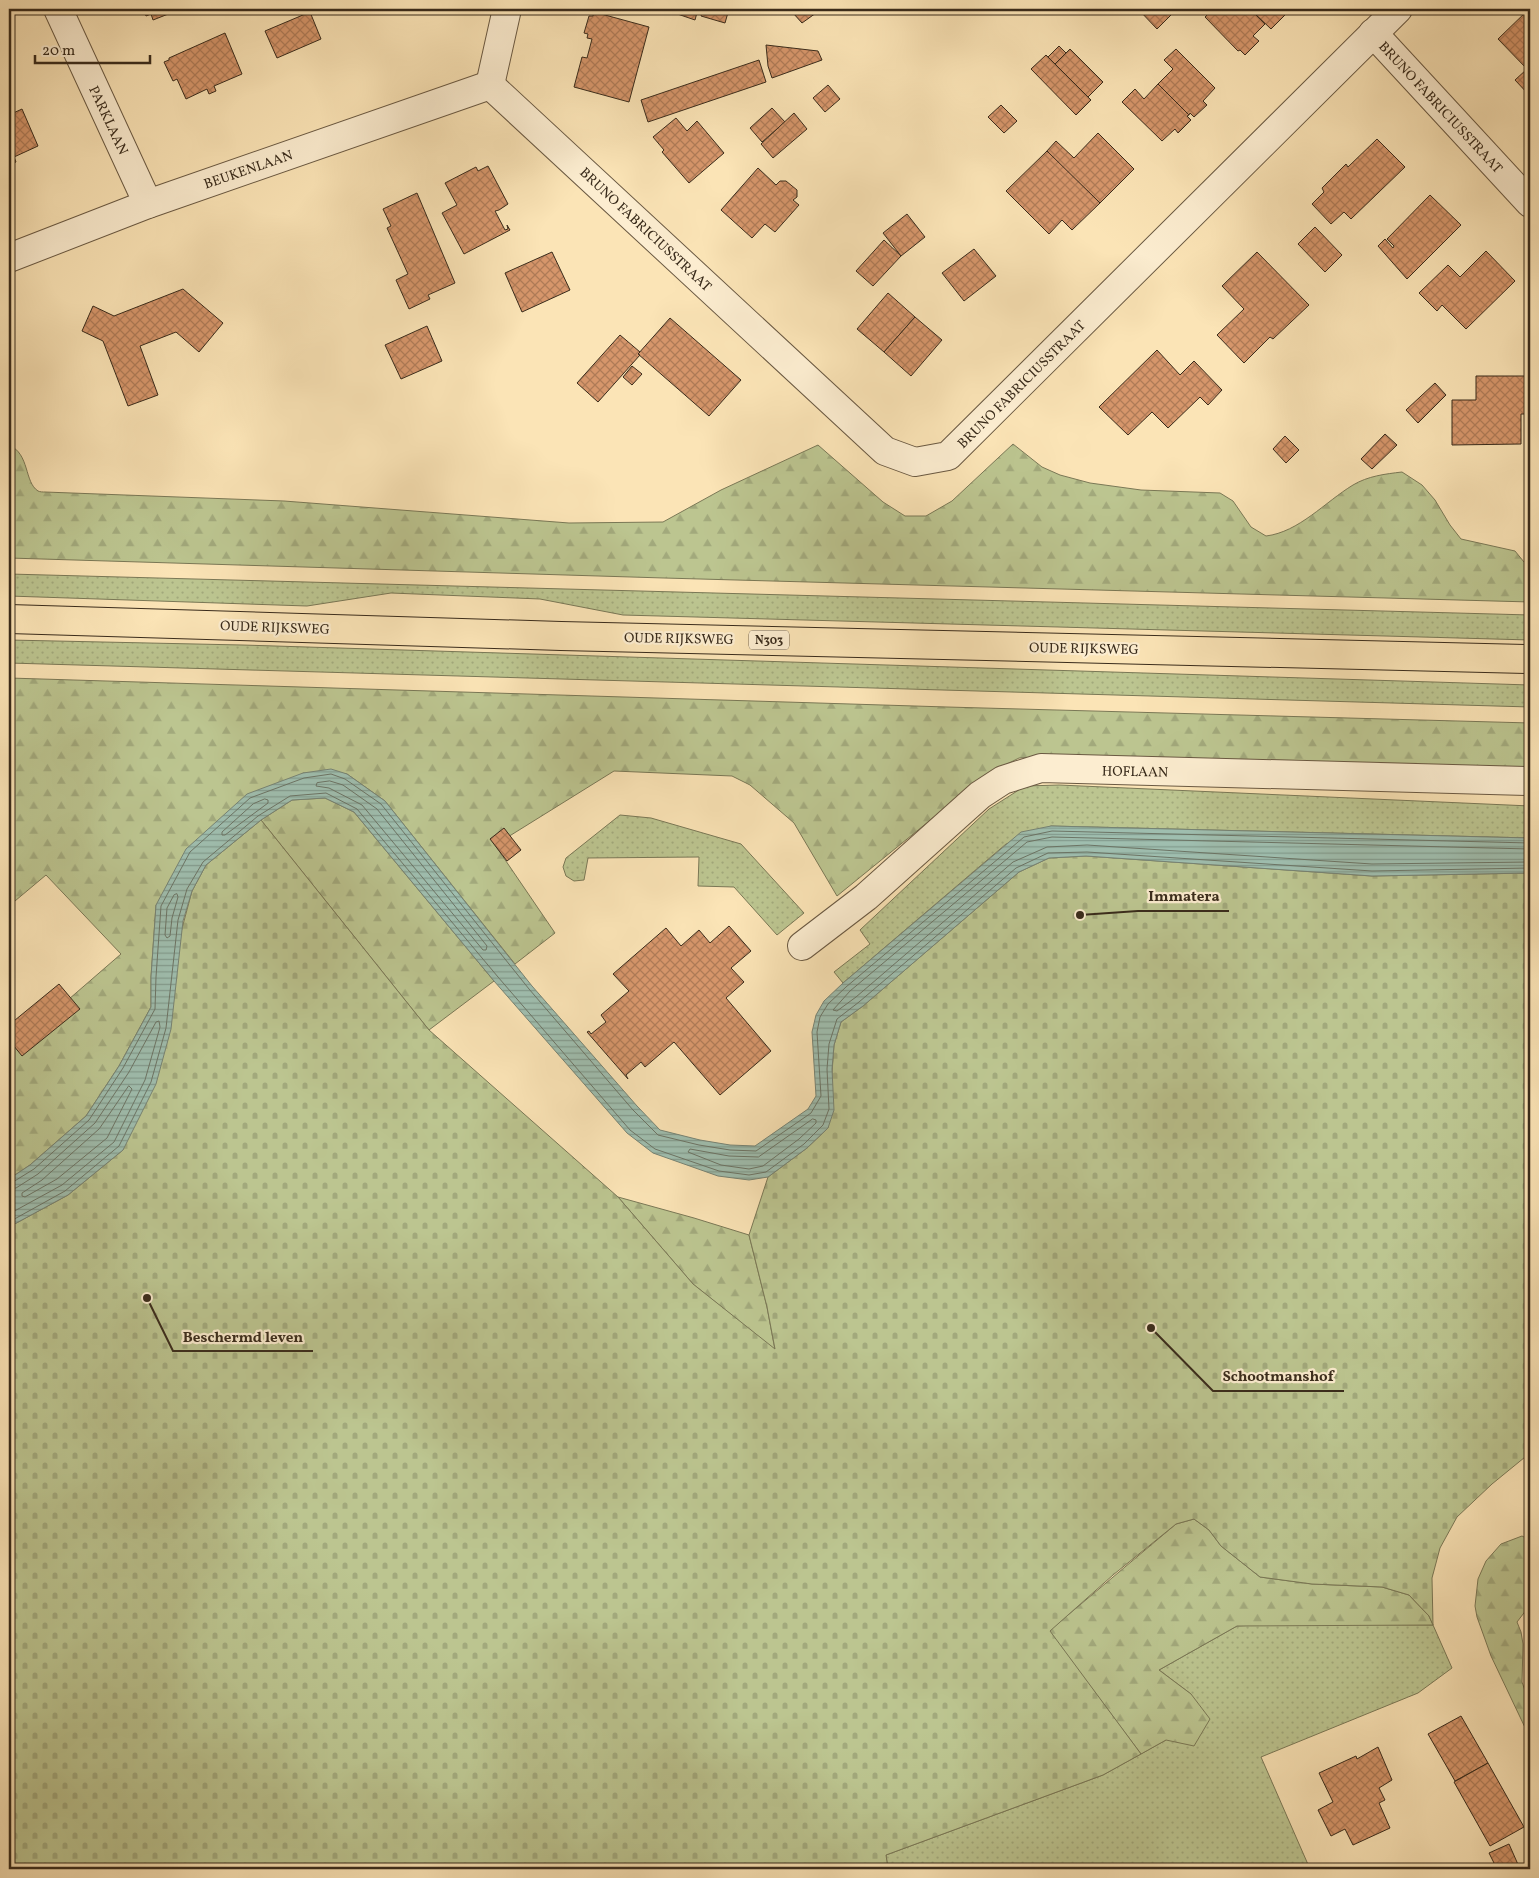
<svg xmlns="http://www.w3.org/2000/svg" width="1539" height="1878" viewBox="0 0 1539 1878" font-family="Vollkorn,serif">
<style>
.grass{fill:url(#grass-dots);stroke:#7a7856}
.forest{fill:url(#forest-firs);stroke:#7a7856}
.cemetery{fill:url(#cemetery-stones);stroke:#7a7856}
.water{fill:url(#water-rules);stroke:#768374}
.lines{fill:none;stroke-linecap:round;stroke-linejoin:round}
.shore{stroke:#6c7465;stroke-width:1}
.building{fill:url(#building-cross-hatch);stroke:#392b1b}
.street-casing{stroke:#6a5942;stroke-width:30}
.primary-casing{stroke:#392b1b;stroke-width:30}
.street{stroke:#fcedd0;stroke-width:28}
.primary{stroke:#fbe4b6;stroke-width:28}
.labels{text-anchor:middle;stroke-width:4.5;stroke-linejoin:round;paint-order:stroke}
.shield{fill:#fcedd0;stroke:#746551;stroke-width:1}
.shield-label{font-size:12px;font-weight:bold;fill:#392b1b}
.street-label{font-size:14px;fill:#392b1b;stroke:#fcedd0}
.leader{fill:none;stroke:#392b1b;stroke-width:2}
.callout-dot{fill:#392b1b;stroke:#fcedd0;stroke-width:2}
.callout-label{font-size:15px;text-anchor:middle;font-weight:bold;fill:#392b1b;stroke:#fcedd0;stroke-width:4.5;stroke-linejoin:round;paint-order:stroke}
</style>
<defs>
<pattern id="grass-dots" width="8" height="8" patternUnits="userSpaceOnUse" patternTransform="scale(1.25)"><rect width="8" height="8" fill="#bcc590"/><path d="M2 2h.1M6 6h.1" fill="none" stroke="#a2a97c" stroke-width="1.8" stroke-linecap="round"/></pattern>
<pattern id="forest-firs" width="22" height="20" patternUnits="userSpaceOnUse" patternTransform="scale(1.25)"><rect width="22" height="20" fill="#bcc590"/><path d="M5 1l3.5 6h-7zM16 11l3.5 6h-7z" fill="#a2a97c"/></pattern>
<pattern id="cemetery-stones" width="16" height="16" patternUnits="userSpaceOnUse" patternTransform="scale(1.25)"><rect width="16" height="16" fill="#bcc590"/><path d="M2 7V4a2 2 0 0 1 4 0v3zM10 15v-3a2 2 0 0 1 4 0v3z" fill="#a2a97c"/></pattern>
<pattern id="water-rules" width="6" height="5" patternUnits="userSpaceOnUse" patternTransform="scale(1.25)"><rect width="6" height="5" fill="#9fbeaf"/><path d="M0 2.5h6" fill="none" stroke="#839b8e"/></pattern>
<pattern id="building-cross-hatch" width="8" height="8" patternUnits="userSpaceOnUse" patternTransform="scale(1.25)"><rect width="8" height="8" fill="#d6966b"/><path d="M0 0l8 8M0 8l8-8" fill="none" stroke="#af7b57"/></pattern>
</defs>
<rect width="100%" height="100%" fill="#fbe4b6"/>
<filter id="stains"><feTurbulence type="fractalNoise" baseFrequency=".004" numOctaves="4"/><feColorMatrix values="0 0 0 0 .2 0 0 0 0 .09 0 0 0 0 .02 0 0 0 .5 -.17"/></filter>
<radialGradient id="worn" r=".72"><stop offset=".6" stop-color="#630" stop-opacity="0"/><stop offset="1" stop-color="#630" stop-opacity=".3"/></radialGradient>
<g class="grass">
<path d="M9,574L1530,615V640L623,615L540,599L391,593L307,606L9,596Z"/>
<path d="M9,640L242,645L1530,685V707L9,663Z"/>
<path d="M1059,785L1530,806V838L1051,826L1006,844L843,983L834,972L870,944L860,930L989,809L1025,786Z"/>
<path d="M620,815L651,818L741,844L804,913L777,935L734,887L698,886L699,857L588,858L584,880L574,881L566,876L563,867L566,858Z"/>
<path d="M1273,1624L1433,1625L1452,1668L1418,1693L1261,1757L1310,1869H888L886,1855L1103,1775L1166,1740L1191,1694L1159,1670L1237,1626Z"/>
</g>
<g class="forest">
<path d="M1013,444L1042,467L1060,475L1090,483L1141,490L1220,493L1233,501L1251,527L1266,536C1299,532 1325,502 1353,485C1368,476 1385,474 1402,472L1422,485L1435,500L1450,525L1461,539L1515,551L1524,562H1530V602L664,578L9,558V445C30,454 24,482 38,491C40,492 43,492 45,492L284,501L569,523L663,522L721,490L818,445L883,502L905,516H926L952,501Z"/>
<path d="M9,678L947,707L1530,723V768L1039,757L1019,758L995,770L971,787L837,896L794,823L750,785L732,776L614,771L495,845L555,933L515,964L385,801L347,774L303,773L156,905L151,977V1007L119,1066L86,1116L30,1165L9,1179V1051L121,954L46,875L9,906Z"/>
<path d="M325,798L354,812L494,981L429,1030L261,820L292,800Z"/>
<path d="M618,1197L694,1218L749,1235L767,1307L775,1350L693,1284Z"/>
<path d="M1194,1519L1209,1530L1221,1546L1260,1577L1312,1584L1382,1587L1409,1595L1429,1616L1433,1625L1237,1626L1159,1670L1191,1694L1210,1719L1194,1746L1166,1740L1141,1754L1049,1631L1176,1524Z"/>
<path d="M1522,1536L1530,1540V1605L1517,1622L1521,1632L1523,1644L1522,1682L1530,1705V1738L1491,1656L1477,1617L1475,1606L1478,1579L1486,1561L1501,1544Z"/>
</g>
<path class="cemetery" d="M261,820L429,1030L618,1197L693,1284L775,1349L767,1307L749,1235L768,1177L807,1148L828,1128L834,1045L841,1022L863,1006L1019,872L1049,858L1086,856L1372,876L1530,873V1453L1492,1484L1457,1517L1440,1548L1432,1578L1433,1625L1429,1616L1409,1595L1382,1587L1312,1584L1260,1577L1221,1546L1209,1530L1194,1519L1176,1524L1113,1575L1050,1631L1141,1754L1103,1775L886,1855L888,1869H9V1227L68,1195L123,1150L192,891L206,865Z"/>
<path class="water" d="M331,769L347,774L385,801L532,986L637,1106L660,1130L700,1140L730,1145L755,1146L808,1109L816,1096L812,1032L816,1015L824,1001L843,983L1021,832L1051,826L1530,838V873L1372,876L1086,856L1049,858L1019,872L863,1006L841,1022L834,1045L832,1069L834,1110L828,1128L807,1148L768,1177L749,1180L718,1176L653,1153L627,1133L494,981L354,812L325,798L292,800L261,820L206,865L192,891L183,921L171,1029L156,1084L123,1150L68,1195L9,1227V1179L30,1165L86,1116L119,1066L151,1007V977L156,905L186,849L247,794L303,773Z"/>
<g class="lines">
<g class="shore">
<path d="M330,781L343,785L377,809L487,946L486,950H483L362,805L329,788L316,786L317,783Z"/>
<path d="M265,799L268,800V803L225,835H222V832L253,804Z"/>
<path d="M1530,849L1052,837L1027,842L850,991L833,1010L837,1011L856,997L1013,862L1047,847L1087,845L1372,864L1530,862"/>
<path d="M177,894L178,897L172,918L170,936L167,938L165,935L167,908L174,895Z"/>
<path d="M129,1086L132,1089L107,1138L57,1179L25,1197L22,1196V1193L42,1180L99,1129Z"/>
<path d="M813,1119L816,1120V1123L799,1139L763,1166L749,1169L721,1165L688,1152L690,1149L729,1156L758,1157Z"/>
<path d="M9,1183L13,1182L34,1169L89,1120L123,1068L155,1009L156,977L161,906L190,852L250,798L304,778L331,774L345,779L381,804L529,989L633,1110L658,1135L699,1145L730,1150L756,1151L811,1113L821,1096L817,1032L820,1017L828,1004L846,987L1024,837L1052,831L1530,843"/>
<path d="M9,1189L16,1188L38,1174L95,1123L129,1072L156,1022L159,1021L160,1027L145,1080L114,1142L62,1185L9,1214"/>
<path d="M9,1222L65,1191L119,1146L151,1082L166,1028L178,920L187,889L203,862L258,816L290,796L326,793L357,809L498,977L630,1130L655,1149L719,1171L749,1175L766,1172L804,1144L823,1125L829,1109L827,1069L829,1044L837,1019L859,1002L1016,868L1048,853L1087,852L1372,871L1530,868"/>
</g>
</g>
<g class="building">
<path d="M143,9H181L153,20L151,14L146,16Z"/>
<path d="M663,9H698L695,20Z"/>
<path d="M703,9H729L725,23L701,16Z"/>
<path d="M799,9H813L816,13L802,23L793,13Z"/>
<path d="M1138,9H1166L1172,14L1157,29Z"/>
<path d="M1213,9H1250L1265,24L1253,36L1259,41L1245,55L1240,50L1238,51L1205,17Z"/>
<path d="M1250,9H1280L1285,15L1271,29Z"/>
<path d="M1529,9H1530V96L1515,80L1527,69L1498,39Z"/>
<path d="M310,12L321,39L277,58L265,31Z"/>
<path d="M594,12L649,27L629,102L574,87L582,57L587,58L592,39L587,38L588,34L584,33L589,16H593Z"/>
<path d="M225,33L242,74L214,86L216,91L209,94L207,89L186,99L177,79L173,81L164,62L169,60V58Z"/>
<path d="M766,45L818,51L822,60L772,78L768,66Z"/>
<path d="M1059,46L1066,53L1055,64L1048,57Z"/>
<path d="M1070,49L1103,82L1088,97L1091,100L1055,64Z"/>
<path d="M1176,49L1215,88L1203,101L1207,105L1194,117L1190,113L1189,115L1158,84L1173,69L1164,60Z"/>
<path d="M1046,55L1091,100L1076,115L1031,69Z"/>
<path d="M759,60L766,82L648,122L641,100Z"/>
<path d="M1158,84L1189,115L1187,116L1191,120L1178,133L1175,129L1162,141L1122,102L1135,89L1144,99Z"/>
<path d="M828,85L840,99L825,112L813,98Z"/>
<path d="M1001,105L1017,121L1004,133L988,117Z"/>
<path d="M772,108L785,122L762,142L750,128Z"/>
<path d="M22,109L38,146L14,157L16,162L9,165V115Z"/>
<path d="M794,113L807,129L773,158L761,144Z"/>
<path d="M676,118L687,131L697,121L724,153L689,183L662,152L664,150L653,137Z"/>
<path d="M1098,133L1134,169L1100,203L1046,152L1056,141L1074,158Z"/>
<path d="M1377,139L1405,167L1351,219L1344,212L1331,224L1312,204L1324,192L1322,188L1346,164L1348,167Z"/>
<path d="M1047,151L1100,203L1072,230L1062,220L1049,234L1006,191Z"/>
<path d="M488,166L508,204L499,210L495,211L505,230L508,229L507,225L510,230L464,254L442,213L457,205L445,183L476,167L478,171Z"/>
<path d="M758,168L776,185L780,181H786L797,190V197L793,200L799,205L775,232L765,224L752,238L721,210Z"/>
<path d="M417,193L455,283L428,295L430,299L409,309L396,280L408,274L387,228L391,226L383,209Z"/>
<path d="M1430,195L1461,225L1407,279L1378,246L1385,239L1393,248L1394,246L1387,239Z"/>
<path d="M907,214L925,237L901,256L883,233Z"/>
<path d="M1315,227L1342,255L1325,272L1298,244Z"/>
<path d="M884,240L901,256L873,286L856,271Z"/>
<path d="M974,249L996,276L964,301L942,273Z"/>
<path d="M1486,251L1515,281L1466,329L1442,305L1437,311L1419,293L1448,265L1460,277Z"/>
<path d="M552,252L570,290L522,312L505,273Z"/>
<path d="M1257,252L1309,305L1273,339L1270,337L1244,363L1217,335L1244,309L1222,286Z"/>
<path d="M183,289L223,323L199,352L176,332L140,346L158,395L128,406L103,341L82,331L93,306L114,316Z"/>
<path d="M888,293L915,317L884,352L857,329Z"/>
<path d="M915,317L942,340L911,376L884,352Z"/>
<path d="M670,318L741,380L709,416L638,354Z"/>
<path d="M427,326L442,361L401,379L385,345Z"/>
<path d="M620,335L640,352L638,354L640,355L598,402L577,383Z"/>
<path d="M1157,350L1180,375L1194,361L1222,390L1208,405L1200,397L1168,428L1152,412L1128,435L1099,407Z"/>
<path d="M632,366L642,374L632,385L623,377Z"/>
<path d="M1476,376H1530V414H1521V444L1452,445V400H1476Z"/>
<path d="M1435,383L1446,395L1418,423L1406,410Z"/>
<path d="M1385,434L1397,445L1372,469L1361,459Z"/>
<path d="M1285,436L1299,450L1286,463L1273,449Z"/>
<path d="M504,828L521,850L507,861L490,839Z"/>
<path d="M729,926L751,951L731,968L744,982L726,998L771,1051L720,1095L674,1042L645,1067L641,1062L626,1075L628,1079L587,1032L589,1031L591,1034L606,1022L601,1015L629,991L613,974L666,928L681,946L699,930L710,943Z"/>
<path d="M59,984L80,1009L22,1056L9,1040V1025Z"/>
<path d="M1461,1716L1488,1763L1455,1781L1428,1734Z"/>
<path d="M1378,1747L1392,1780L1379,1788L1385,1800L1379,1803L1390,1828L1353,1845L1345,1829L1331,1836L1318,1810L1333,1802L1319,1773L1356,1756L1357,1759Z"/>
<path d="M1488,1763L1524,1827L1490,1846L1454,1782Z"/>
<path d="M1509,1844L1520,1869H1479L1494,1863L1489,1853Z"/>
</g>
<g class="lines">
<g class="street-casing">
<g id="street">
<path d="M58,9L148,204"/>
<path d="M1373,33L1530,203"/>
<path d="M490,85L885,451L915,462L948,456L1398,9"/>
<path d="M490,85L507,9"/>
<path d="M9,258L148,204L490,85"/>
<path d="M802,946L866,897L980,795L1003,780L1041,768L1530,781"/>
</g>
</g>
<g class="primary-casing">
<path id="primary" d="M9,619L561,636L1530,659"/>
</g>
<use href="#street" class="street"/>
<use href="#primary" class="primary"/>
</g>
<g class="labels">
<rect class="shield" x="749" y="630.5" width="40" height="19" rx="4"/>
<g class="shield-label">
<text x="769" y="644">N303</text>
</g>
<g class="street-label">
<text transform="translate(1441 107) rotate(47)" y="5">BRUNO FABRICIUSSTRAAT</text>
<text transform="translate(109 120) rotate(65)" y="5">PARKLAAN</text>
<text transform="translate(248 169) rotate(-19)" y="5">BEUKENLAAN</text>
<text transform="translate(646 229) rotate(43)" y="5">BRUNO FABRICIUSSTRAAT</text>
<text transform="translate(1021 384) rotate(-45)" y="5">BRUNO FABRICIUSSTRAAT</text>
<text transform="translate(275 627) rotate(2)" y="5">OUDE RIJKSWEG</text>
<text transform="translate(679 638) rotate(1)" y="5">OUDE RIJKSWEG</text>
<text transform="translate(1084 648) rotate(1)" y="5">OUDE RIJKSWEG</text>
<text transform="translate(1135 771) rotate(1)" y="5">HOFLAAN</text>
</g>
</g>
<path class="leader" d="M1080 915L1138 911H1229M147 1298L173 1351H313M1151 1328L1213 1391H1344"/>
<g class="callout-dot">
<circle cx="1080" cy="915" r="5"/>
<circle cx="147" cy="1298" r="5"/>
<circle cx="1151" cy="1328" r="5"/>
</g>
<g class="callout-label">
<text x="1184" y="901">Immatera</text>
<text x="243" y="1342">Beschermd leven</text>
<text x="1278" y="1381">Schootmanshof</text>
</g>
<rect width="1539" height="1878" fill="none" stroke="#fbe4b6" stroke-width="30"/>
<rect x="10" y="10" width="1519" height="1858" fill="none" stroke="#392b1b" stroke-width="2.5"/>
<rect x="15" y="15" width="1509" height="1848" fill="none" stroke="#392b1b"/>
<path d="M35 55v8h115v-8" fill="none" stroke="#392b1b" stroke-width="2.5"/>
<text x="42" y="55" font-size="15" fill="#392b1b" stroke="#fcedd0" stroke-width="4" paint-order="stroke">20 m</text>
<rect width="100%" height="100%" filter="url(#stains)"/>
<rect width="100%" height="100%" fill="url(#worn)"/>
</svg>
